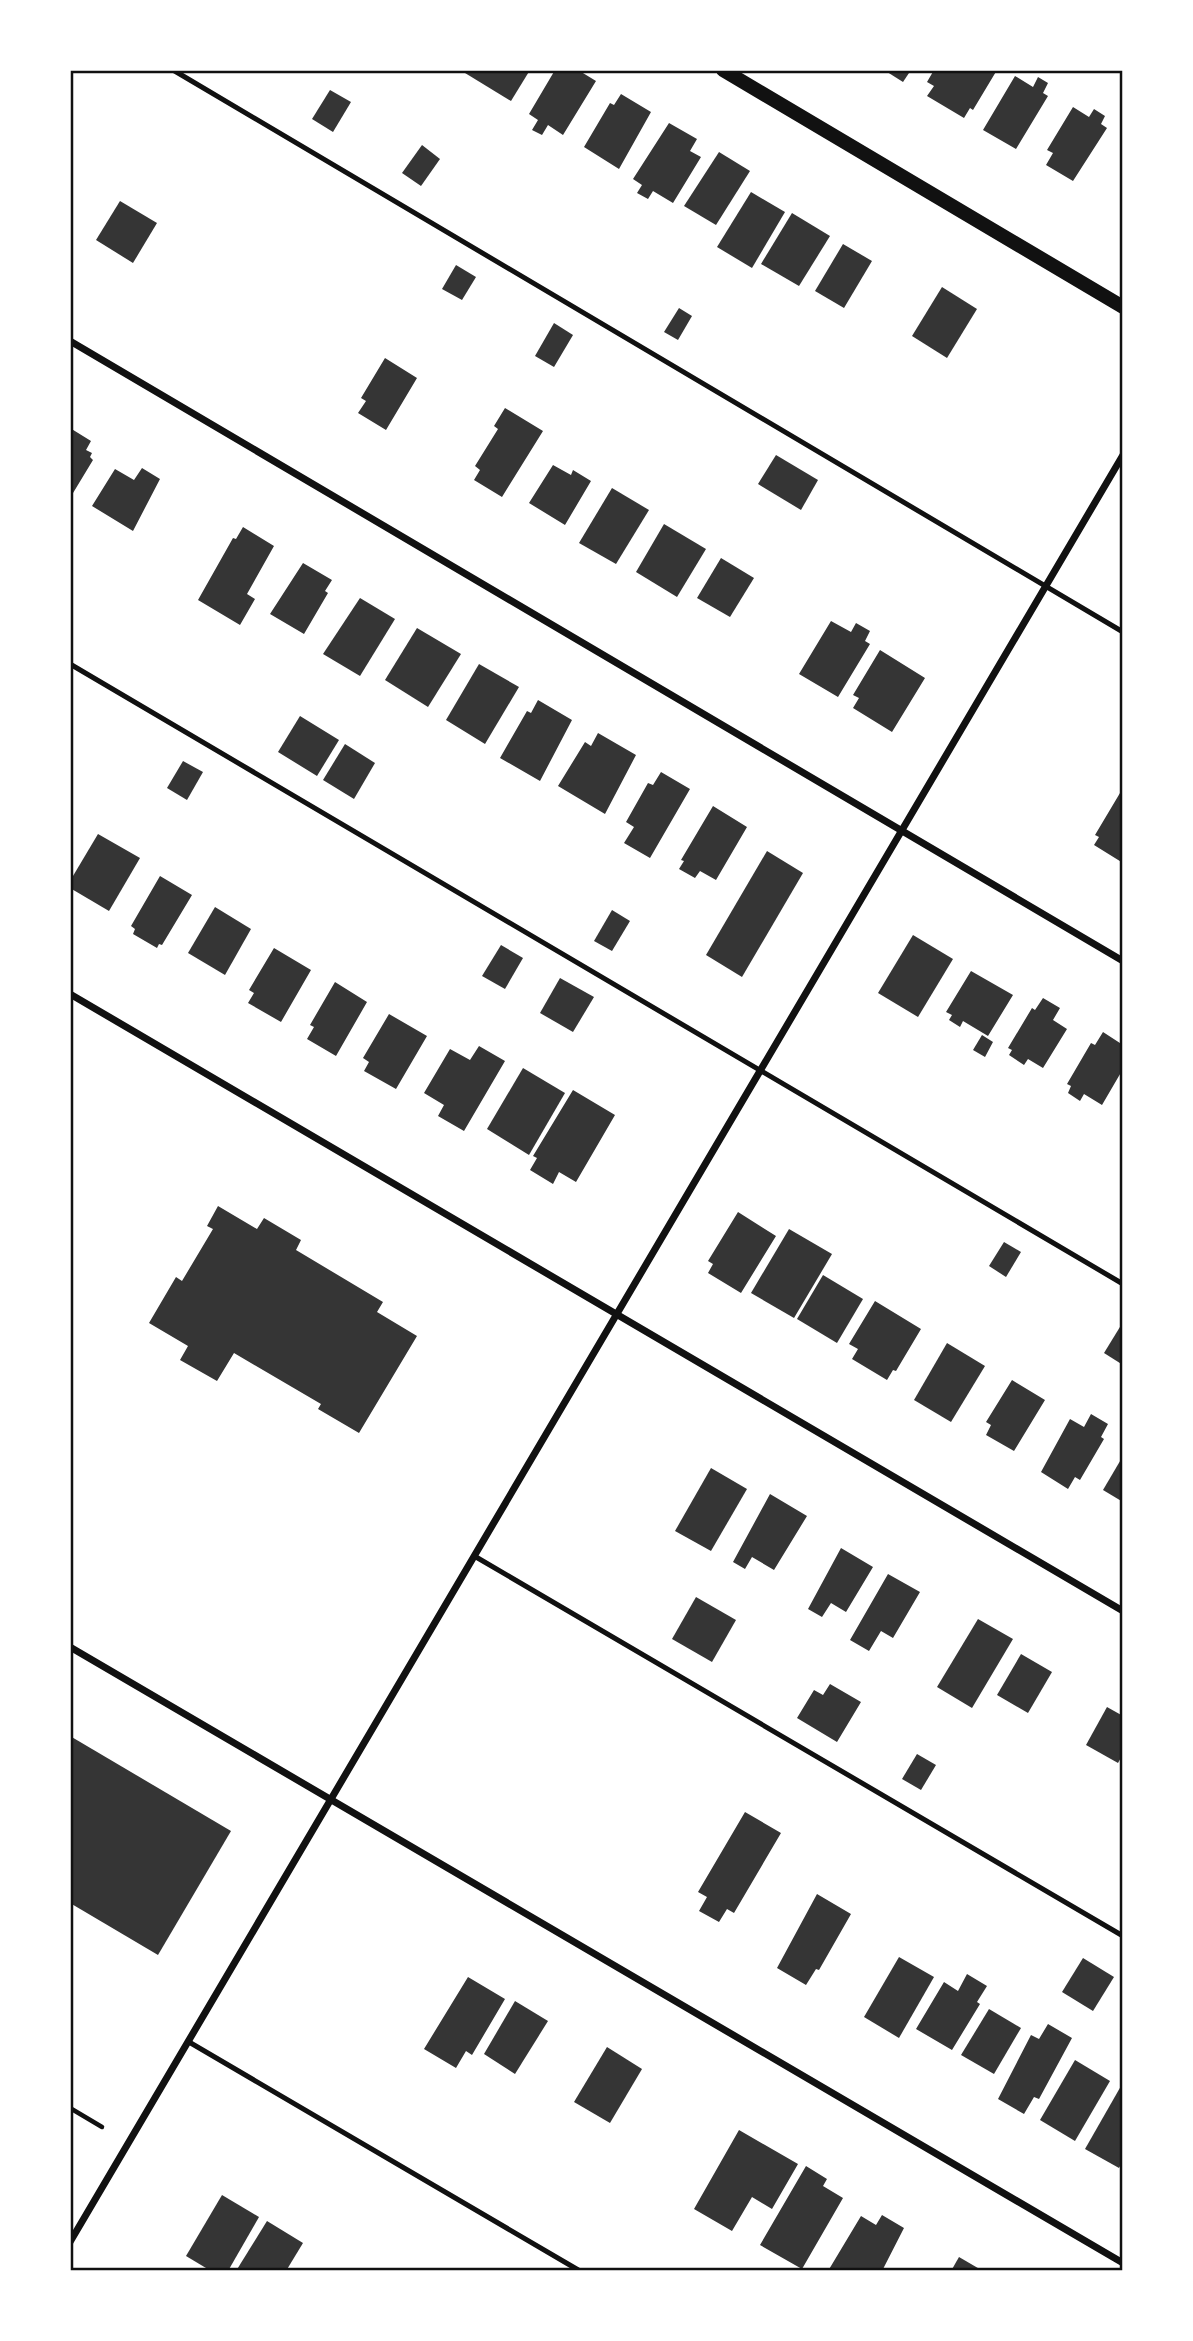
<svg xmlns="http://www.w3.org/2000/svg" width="1193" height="2341" viewBox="0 0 1193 2341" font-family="'Source Sans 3',sans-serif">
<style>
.building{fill:#353535}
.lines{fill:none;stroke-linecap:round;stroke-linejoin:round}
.path{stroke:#111;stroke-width:4.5}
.service{stroke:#111;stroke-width:5}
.minor{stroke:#111;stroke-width:7}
.secondary{stroke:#111;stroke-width:14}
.neatline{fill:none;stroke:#111;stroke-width:2.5}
</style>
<rect width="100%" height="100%" fill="#fff"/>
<g class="building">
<path d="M467,70H530L511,101L465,73Z"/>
<path d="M555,70H578L596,81L563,135L548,125L542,135L532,130L538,120L529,114Z"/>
<path d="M884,70H911L903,82Z"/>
<path d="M934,70H997L973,110L970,108L964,118L927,96L934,86L927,82Z"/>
<path d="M1015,76L1033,87L1038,77L1048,83L1043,93L1048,96L1016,149L983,130Z"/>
<path d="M330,90L351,102L333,132L312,119Z"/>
<path d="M621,94L651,112L619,169L584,147L610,103L614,105Z"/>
<path d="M1073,107L1089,117L1094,109L1105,116L1101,124L1107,128L1073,181L1046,165L1053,153L1047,150Z"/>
<path d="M669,123L697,139L690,151L701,157L673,203L653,191L648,199L637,193L642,185L633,179Z"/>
<path d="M422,145L440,159L421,186L402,173Z"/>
<path d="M719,152L750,171L716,225L684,206Z"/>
<path d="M751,192L785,212L752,268L717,247Z"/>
<path d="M120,201L157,223L133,263L96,240Z"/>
<path d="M792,213L830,236L799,286L761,264Z"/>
<path d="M843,244L872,261L844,308L815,291Z"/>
<path d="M456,265L476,277L462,300L442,289Z"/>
<path d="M942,287L977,309L947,358L912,336Z"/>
<path d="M679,308L692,316L678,340L664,332Z"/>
<path d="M554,323L573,335L554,367L535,356Z"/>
<path d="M385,358L417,378L386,430L358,413L366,401L361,398Z"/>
<path d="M505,408L543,431L502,497L474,480L480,470L475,466L498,429L494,426Z"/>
<path d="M70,428L91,441L86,450L92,453L90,457L93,460L70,498Z"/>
<path d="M776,455L818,480L801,510L758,484Z"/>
<path d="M553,465L571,475L573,470L591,481L565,525L529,503Z"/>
<path d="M142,468L160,479L133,531L92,506L115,469L134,480Z"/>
<path d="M612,488L649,510L616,564L579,543Z"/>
<path d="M664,524L706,549L677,597L636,572Z"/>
<path d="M243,527L274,546L247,594L255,599L240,625L198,600L233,538L236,539Z"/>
<path d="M721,558L754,578L730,617L697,598Z"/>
<path d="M303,563L332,580L325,591L328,593L304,634L270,614Z"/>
<path d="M360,598L395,619L360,676L323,654Z"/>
<path d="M831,621L851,632L856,623L870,631L865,641L870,644L838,697L799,674Z"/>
<path d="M417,628L461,654L428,707L385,680Z"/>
<path d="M880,650L925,678L892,732L853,708L859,698L853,695Z"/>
<path d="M479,664L519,687L485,744L446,720Z"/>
<path d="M538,700L572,720L540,781L500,758L527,711L531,713Z"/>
<path d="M300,716L339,740L317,776L278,752Z"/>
<path d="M598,733L636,755L605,814L558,786L585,742L591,746Z"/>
<path d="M345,744L375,763L354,799L323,780Z"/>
<path d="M183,761L203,772L187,800L167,788Z"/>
<path d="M661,772L690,789L650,858L624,843L634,827L626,822L648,783L653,785Z"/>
<path d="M1120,793L1123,794V863L1094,845L1099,837L1095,835Z"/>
<path d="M713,806L747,827L716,880L700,871L695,878L679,869L684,861L681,860Z"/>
<path d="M98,834L140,858L109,911L70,888V881Z"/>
<path d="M767,851L803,873L742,977L706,955Z"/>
<path d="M160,876L192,895L162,945L159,944L157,948L133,934L135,929L131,926Z"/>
<path d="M215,907L251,929L225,975L188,953Z"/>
<path d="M612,910L630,921L612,951L594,941Z"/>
<path d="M913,935L953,959L918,1017L878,993Z"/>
<path d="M501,945L523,958L505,989L482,976Z"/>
<path d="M274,948L311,970L281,1022L248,1003L254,993L249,990Z"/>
<path d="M971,971L1013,995L988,1036L963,1021L960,1027L949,1020L952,1015L946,1012Z"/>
<path d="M560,978L594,997L573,1032L540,1013Z"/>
<path d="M335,982L367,1002L336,1056L307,1039L314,1027L310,1025Z"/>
<path d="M1043,998L1060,1008L1053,1020L1067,1029L1043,1068L1028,1059L1024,1065L1009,1055L1012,1050L1008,1048L1032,1008L1035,1010Z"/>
<path d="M389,1014L427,1036L396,1089L364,1071L369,1062L363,1058Z"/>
<path d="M1103,1032L1123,1045V1069L1102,1105L1084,1094L1080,1101L1068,1093L1071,1086L1067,1084L1091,1043L1095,1045Z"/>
<path d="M982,1035L993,1042L985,1057L973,1050Z"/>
<path d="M479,1046L505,1061L464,1131L438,1116L444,1105L424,1093L450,1049L470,1060Z"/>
<path d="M523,1068L565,1093L529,1155L487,1129Z"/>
<path d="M573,1090L615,1115L576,1182L559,1172L553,1184L530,1170L537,1158L533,1156Z"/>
<path d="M218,1206L257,1229L264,1218L301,1240L296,1250L383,1302L377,1312L417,1336L359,1433L318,1409L321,1404L234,1353L217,1381L180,1360L188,1346L149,1323L176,1277L182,1281L213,1229L207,1226Z"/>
<path d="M738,1212L776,1236L741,1293L708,1273L713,1264L708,1261Z"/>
<path d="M789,1229L832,1254L794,1318L751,1293Z"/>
<path d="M1004,1242L1021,1252L1006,1277L989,1266Z"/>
<path d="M823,1275L863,1299L837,1343L797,1319Z"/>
<path d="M875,1301L921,1329L896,1371L893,1370L887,1380L852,1359L858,1349L849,1344Z"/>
<path d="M1123,1322V1365L1104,1353Z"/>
<path d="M947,1343L985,1366L951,1422L914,1400Z"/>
<path d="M1012,1380L1045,1400L1014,1451L986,1435L991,1425L986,1422Z"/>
<path d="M1091,1414L1108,1424L1101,1437L1104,1439L1080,1480L1075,1477L1068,1489L1041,1472L1070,1419L1084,1427Z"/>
<path d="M1123,1456V1502L1103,1490Z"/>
<path d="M711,1468L747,1489L711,1551L675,1531Z"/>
<path d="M770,1494L807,1516L774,1570L752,1557L745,1569L733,1562Z"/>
<path d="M841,1548L873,1567L846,1612L831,1603L822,1617L808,1609Z"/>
<path d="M888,1574L920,1592L893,1638L881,1631L869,1651L850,1640Z"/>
<path d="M696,1597L736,1620L712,1662L672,1639Z"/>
<path d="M978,1619L1013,1639L972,1708L937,1687Z"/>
<path d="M1021,1654L1052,1672L1028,1713L997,1695Z"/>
<path d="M830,1684L861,1702L837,1742L797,1718L814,1690L823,1695Z"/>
<path d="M1107,1707L1123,1716V1754L1118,1763L1086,1745Z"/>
<path d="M70,1736L231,1831L158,1955L70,1903Z"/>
<path d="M917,1754L936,1765L921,1790L902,1779Z"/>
<path d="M745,1812L781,1833L734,1913L727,1909L719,1922L699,1911L707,1897L698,1892Z"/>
<path d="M817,1894L851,1914L819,1970L816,1969L806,1985L777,1968Z"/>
<path d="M899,1957L934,1977L899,2038L864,2017Z"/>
<path d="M1083,1958L1114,1977L1093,2011L1062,1992Z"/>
<path d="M967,1974L987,1986L977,2002L980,2004L952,2050L916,2029L944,1982L958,1991Z"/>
<path d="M468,1977L505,1999L472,2055L466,2051L456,2068L424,2049Z"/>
<path d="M515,2001L548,2021L515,2074L484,2054Z"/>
<path d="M989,2009L1021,2028L994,2074L961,2055Z"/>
<path d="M1048,2024L1072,2038L1039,2099L1034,2097L1024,2114L998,2099L1031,2035L1039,2039Z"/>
<path d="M607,2047L642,2069L610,2123L574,2102Z"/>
<path d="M1075,2060L1110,2081L1075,2141L1040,2120Z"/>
<path d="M1121,2086L1123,2161L1119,2168L1085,2149Z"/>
<path d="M739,2130L798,2164L772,2209L752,2197L732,2231L694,2209Z"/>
<path d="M806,2166L827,2179L823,2186L843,2198L802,2269L760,2245Z"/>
<path d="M222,2195L259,2217L228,2271H211L186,2256Z"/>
<path d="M882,2215L904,2228L882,2271H828L861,2216L876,2225Z"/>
<path d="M267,2221L303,2243L286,2271H236Z"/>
<path d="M959,2257L983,2271H951Z"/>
</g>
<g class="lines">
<path class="path" d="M70,2108L102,2127"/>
<g class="service">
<path d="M173,70L1123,632"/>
<path d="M70,664L1123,1284"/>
<path d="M476,1557L1123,1936"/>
<path d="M189,2042L580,2271"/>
</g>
<g class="minor">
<path d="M70,341L1123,961"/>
<path d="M70,994L1123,1611"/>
<path d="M70,1647L1123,2263"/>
<path d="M70,2242L1123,455"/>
</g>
<path class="secondary" d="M723,70L1123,307"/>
</g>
<rect width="1193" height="2341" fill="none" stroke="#ffffff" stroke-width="144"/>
<rect x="72" y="72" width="1049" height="2197" class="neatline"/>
</svg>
